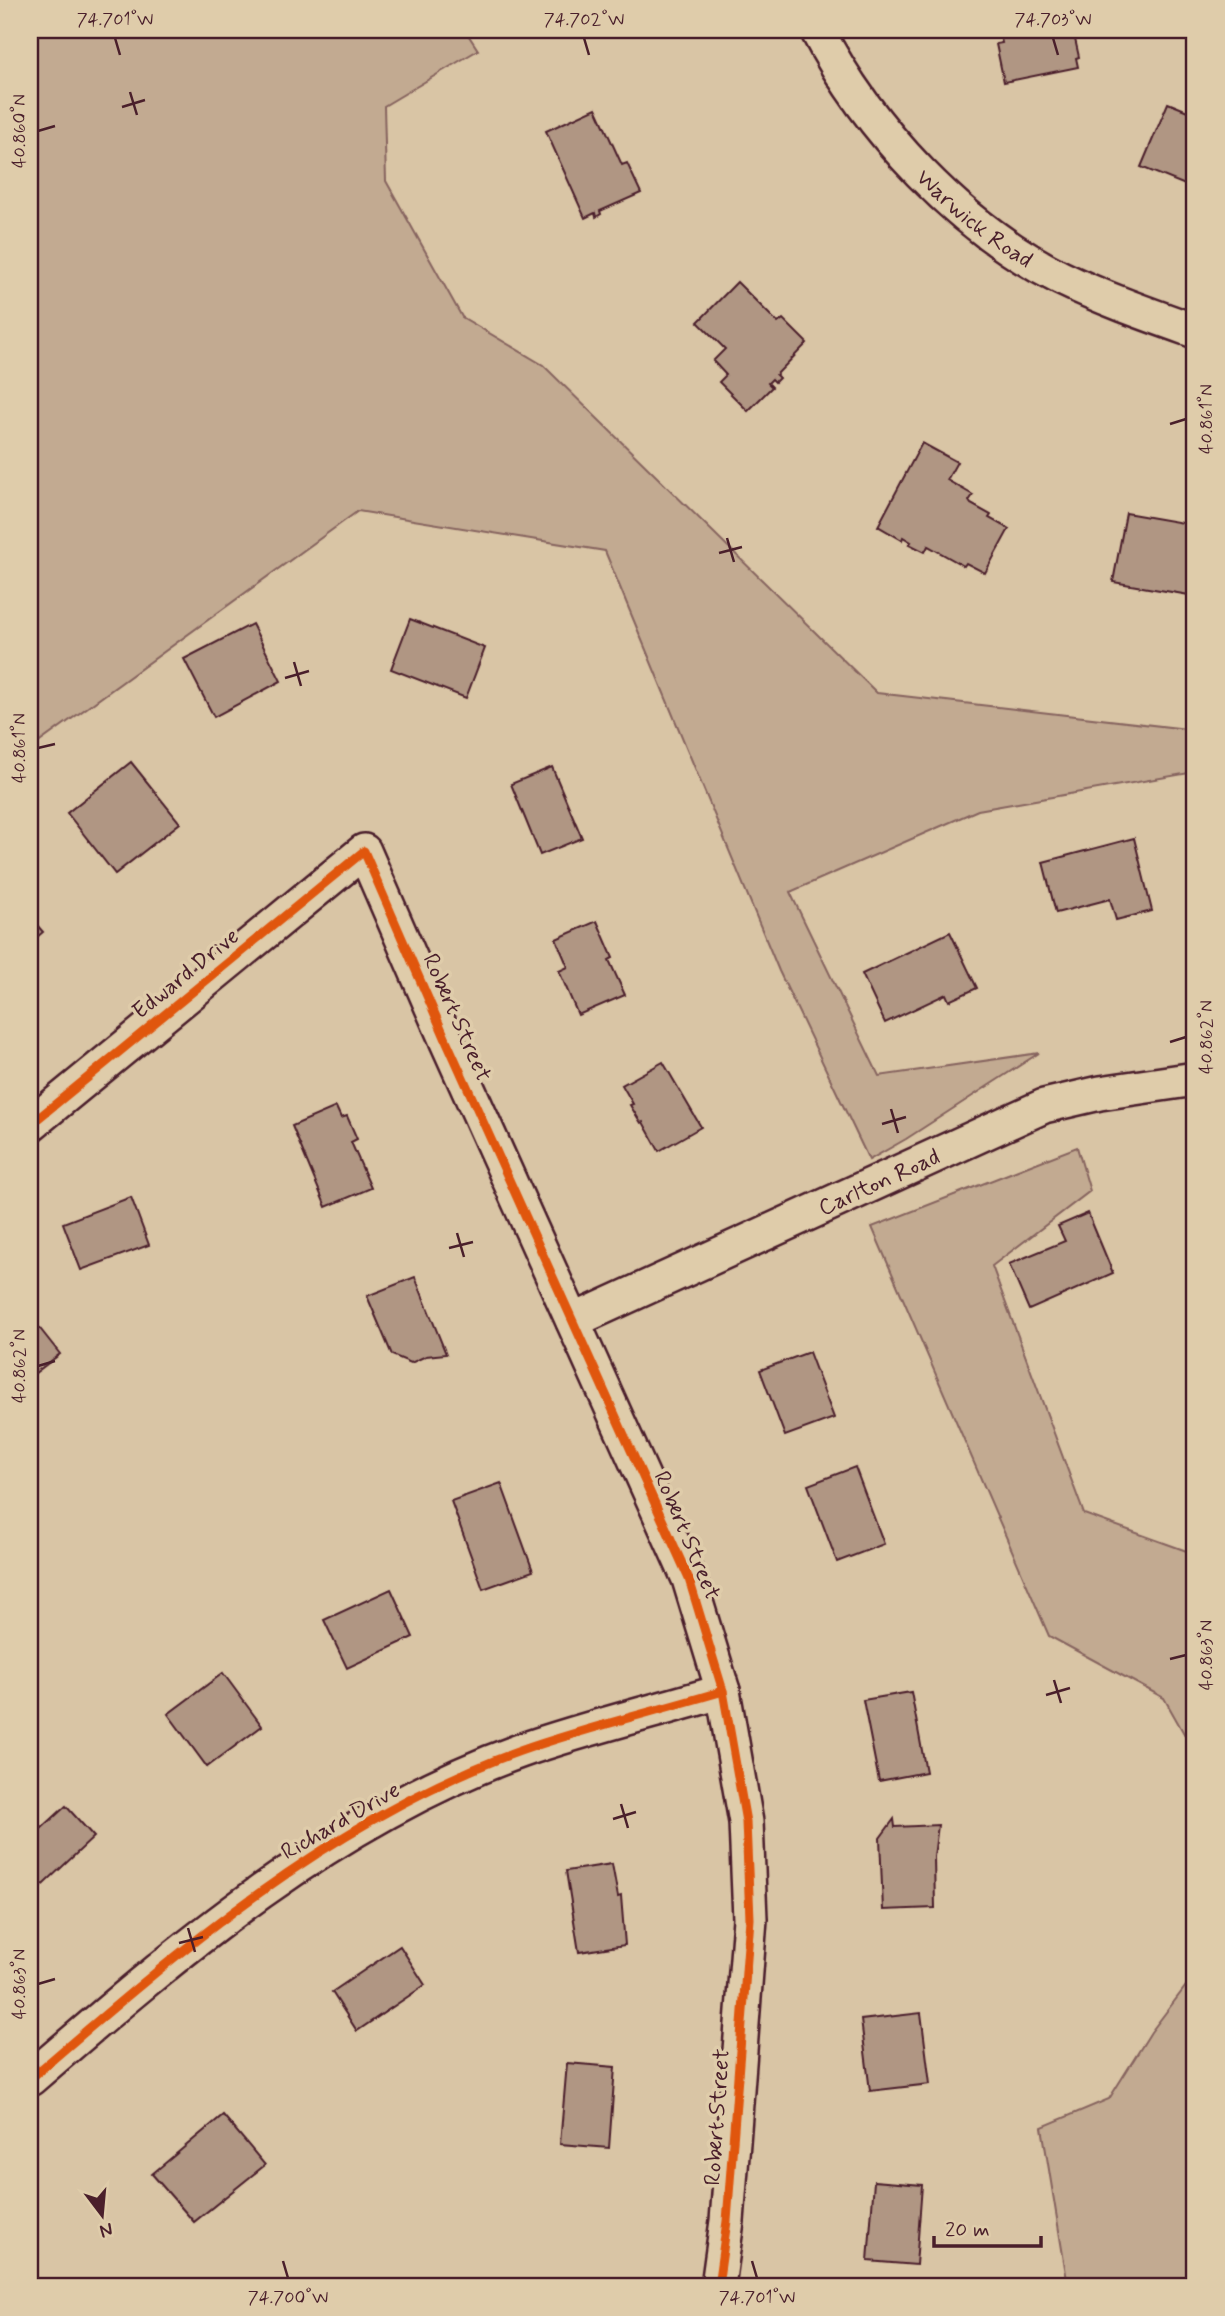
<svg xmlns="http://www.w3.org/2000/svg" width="1225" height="2316" viewBox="0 0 1225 2316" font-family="Mynerve,sans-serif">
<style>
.green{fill:#c2aa91;stroke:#86645e;stroke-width:2}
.building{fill:#b09683;stroke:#4a1f2b;stroke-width:2}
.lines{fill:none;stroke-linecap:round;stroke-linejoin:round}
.minor-casing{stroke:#4a1f2b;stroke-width:38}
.minor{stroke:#dfccaa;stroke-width:33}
.cycleway-casing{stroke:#dfccaa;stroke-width:13}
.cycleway{stroke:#e0560e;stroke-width:9}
.ticks{fill:none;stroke:#4a1f2b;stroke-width:2.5}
.labels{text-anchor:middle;stroke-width:7;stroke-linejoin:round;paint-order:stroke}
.street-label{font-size:23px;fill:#4a1f2b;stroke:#dfccaa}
.neatline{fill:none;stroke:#4a1f2b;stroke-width:2.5}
.ticks-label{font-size:18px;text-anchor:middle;fill:#4a1f2b}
</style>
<rect width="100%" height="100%" fill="#d9c5a5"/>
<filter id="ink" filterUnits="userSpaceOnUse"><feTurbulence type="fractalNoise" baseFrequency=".0143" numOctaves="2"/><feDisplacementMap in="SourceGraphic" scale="14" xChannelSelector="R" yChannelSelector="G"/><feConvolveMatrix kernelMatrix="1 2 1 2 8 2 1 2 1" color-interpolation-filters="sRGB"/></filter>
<g filter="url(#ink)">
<g class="green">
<path d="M30,30H465L478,50L384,106L386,181L462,317L543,365L877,693L1195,730V772L978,810L790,892L879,1076L1039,1053L906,1139L869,1160L779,971L605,551L358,511L30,749Z"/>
<path d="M1077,1147L1090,1191L992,1266L1084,1514L1195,1554V1753L1164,1698L1049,1636L872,1227Z"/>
<path d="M1195,1974V2286H1068L1042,2127L1109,2099L1151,2032Z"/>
</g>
<g class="building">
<path d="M999,30H1073L1079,57L1076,58L1078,67L1004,82L996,44L1002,43Z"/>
<path d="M1168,103L1195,114V189L1141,167Z"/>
<path d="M596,108L622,165L627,163L641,193L600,211L601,214L596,217L595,213L585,218L546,131Z"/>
<path d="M737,282L778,323L783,319L807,343L776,375L779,378L775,382L772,379L768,383L772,387L748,411L719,382L726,375L713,361L725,349L698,322Z"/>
<path d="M922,443L957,462L947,480L973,495L969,501L971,504L991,515L989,518L1009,529L985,573L966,563L964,566L928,546L925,552L909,544L911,542L903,537L902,540L878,526Z"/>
<path d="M1126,513L1195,525V596L1113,582Z"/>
<path d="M410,619L485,648L466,698L391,669Z"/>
<path d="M252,624L281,681L214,717L184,659Z"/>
<path d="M131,762L180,823L115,874L67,813Z"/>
<path d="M552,767L582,838L540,855L511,784Z"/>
<path d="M1134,838L1152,911L1116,920L1110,899L1056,913L1043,862Z"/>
<path d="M30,917L43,932L30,943Z"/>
<path d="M597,921L613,958L609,960L625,995L578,1015L559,971L568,967L556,939Z"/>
<path d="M950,932L977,988L949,1001L946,994L885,1023L862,974Z"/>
<path d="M663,1062L701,1127L659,1151L643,1122L641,1123L630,1105L633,1104L622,1085Z"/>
<path d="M336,1107L341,1118L347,1116L357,1139L351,1142L371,1188L326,1207L292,1126Z"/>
<path d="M131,1197L149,1245L81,1270L63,1223Z"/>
<path d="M1088,1213L1113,1273L1029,1310L1009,1264L1065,1241L1058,1226Z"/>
<path d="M415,1277L446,1354L426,1356L411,1363L392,1355L367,1296Z"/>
<path d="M30,1316L60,1354L30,1377Z"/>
<path d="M809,1352L834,1418L785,1436L760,1370Z"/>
<path d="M855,1467L884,1544L837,1562L808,1485Z"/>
<path d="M501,1483L533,1571L483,1589L451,1501Z"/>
<path d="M391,1589L413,1637L347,1668L324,1620Z"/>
<path d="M223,1673L262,1726L207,1767L168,1714Z"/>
<path d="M911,1692L926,1772L879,1781L863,1700Z"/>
<path d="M66,1806L94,1837L30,1897V1839Z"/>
<path d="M894,1819L895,1827L938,1825L934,1857L935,1908L883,1910L880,1838Z"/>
<path d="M612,1864L618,1897L621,1896L625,1945L579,1952L566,1871Z"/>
<path d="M400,1946L425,1985L357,2031L332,1992Z"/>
<path d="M921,2013L930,2084L870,2091L861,2020Z"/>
<path d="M567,2063L615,2067L609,2148L560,2144Z"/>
<path d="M223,2115L265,2165L194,2222L152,2174Z"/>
<path d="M874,2181L922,2185L916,2265L868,2261Z"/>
</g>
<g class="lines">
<g class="minor-casing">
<g id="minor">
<path id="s1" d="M817,30C868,129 960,228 1061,278C1104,299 1150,315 1195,331"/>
<path d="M30,1125L364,851L447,1042L689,1579L723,1691L746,1822L750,1919L727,2221L718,2286"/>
<path id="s2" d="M573,1321L1044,1106L1100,1093L1195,1079"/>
<path d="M30,2079C178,1951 333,1818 520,1751C585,1728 657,1711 723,1691"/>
</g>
</g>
<use href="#minor" class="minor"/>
<g class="cycleway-casing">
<g id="cycleway">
<path d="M30,1125L364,851L447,1042L689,1579L723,1691L746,1822L750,1919L727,2221L718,2286"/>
<path d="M30,2079C178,1951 333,1818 520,1751C585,1728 657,1711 723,1691"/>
</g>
</g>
<use href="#cycleway" class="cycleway"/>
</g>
</g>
<path class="ticks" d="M115,38L120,55M584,38L589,55M1053,38L1058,55M130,92L137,115M122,107L145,100M38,131L55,126M1170,424L1186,419M727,538L734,562M719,553L742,547M294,662L301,686M285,678L309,671M38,748L55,744M1170,1042L1186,1037M891,1109L898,1133M882,1124L906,1117M457,1233L464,1257M449,1248L473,1242M38,1366L55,1361M1170,1659L1186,1655M1054,1680L1061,1703M1046,1695L1070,1688M621,1804L628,1828M613,1819L636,1812M188,1928L195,1952M179,1943L203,1937M38,1984L55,1979M283,2261L288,2278M752,2261L757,2278"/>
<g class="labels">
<g class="street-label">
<text dy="8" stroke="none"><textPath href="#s1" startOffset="248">Warwick Road</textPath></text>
<text transform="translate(185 973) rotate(-39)" y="8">Edward Drive</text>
<text transform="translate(458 1017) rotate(66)" y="8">Robert Street</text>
<text dy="8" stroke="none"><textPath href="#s2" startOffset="336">Carlton Road</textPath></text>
<text transform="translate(688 1535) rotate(67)" y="8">Robert Street</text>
<text transform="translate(340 1820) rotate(-30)" y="8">Richard Drive</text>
<text transform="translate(716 2117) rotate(-86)" y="8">Robert Street</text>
</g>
</g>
<rect width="1225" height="2316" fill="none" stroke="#dfccaa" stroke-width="77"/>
<g transform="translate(102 2215) rotate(164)" stroke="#dfccaa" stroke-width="5" paint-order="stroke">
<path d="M0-5L12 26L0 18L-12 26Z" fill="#4a1f2b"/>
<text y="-10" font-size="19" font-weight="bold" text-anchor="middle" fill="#4a1f2b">N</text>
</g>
<path d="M934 2236v10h107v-10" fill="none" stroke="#4a1f2b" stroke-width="3.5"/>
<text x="945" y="2236" font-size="21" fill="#4a1f2b" stroke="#dfccaa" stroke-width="5" paint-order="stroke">20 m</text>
<rect x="38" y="38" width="1148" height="2240" class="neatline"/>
<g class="ticks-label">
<text x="115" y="25">74.701°W</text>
<text x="584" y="25">74.702°W</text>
<text x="1053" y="25">74.703°W</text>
<text transform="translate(19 131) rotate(-90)" y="6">40.860°N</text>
<text transform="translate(1206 419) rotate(-90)" y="6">40.861°N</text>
<text transform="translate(19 748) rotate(-90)" y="6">40.861°N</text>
<text transform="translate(1206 1037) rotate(-90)" y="6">40.862°N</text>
<text transform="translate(19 1366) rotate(-90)" y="6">40.862°N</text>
<text transform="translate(1206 1655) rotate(-90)" y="6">40.863°N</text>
<text transform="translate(19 1984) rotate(-90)" y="6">40.863°N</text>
<text x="288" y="2303">74.700°W</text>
<text x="757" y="2303">74.701°W</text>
</g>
</svg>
